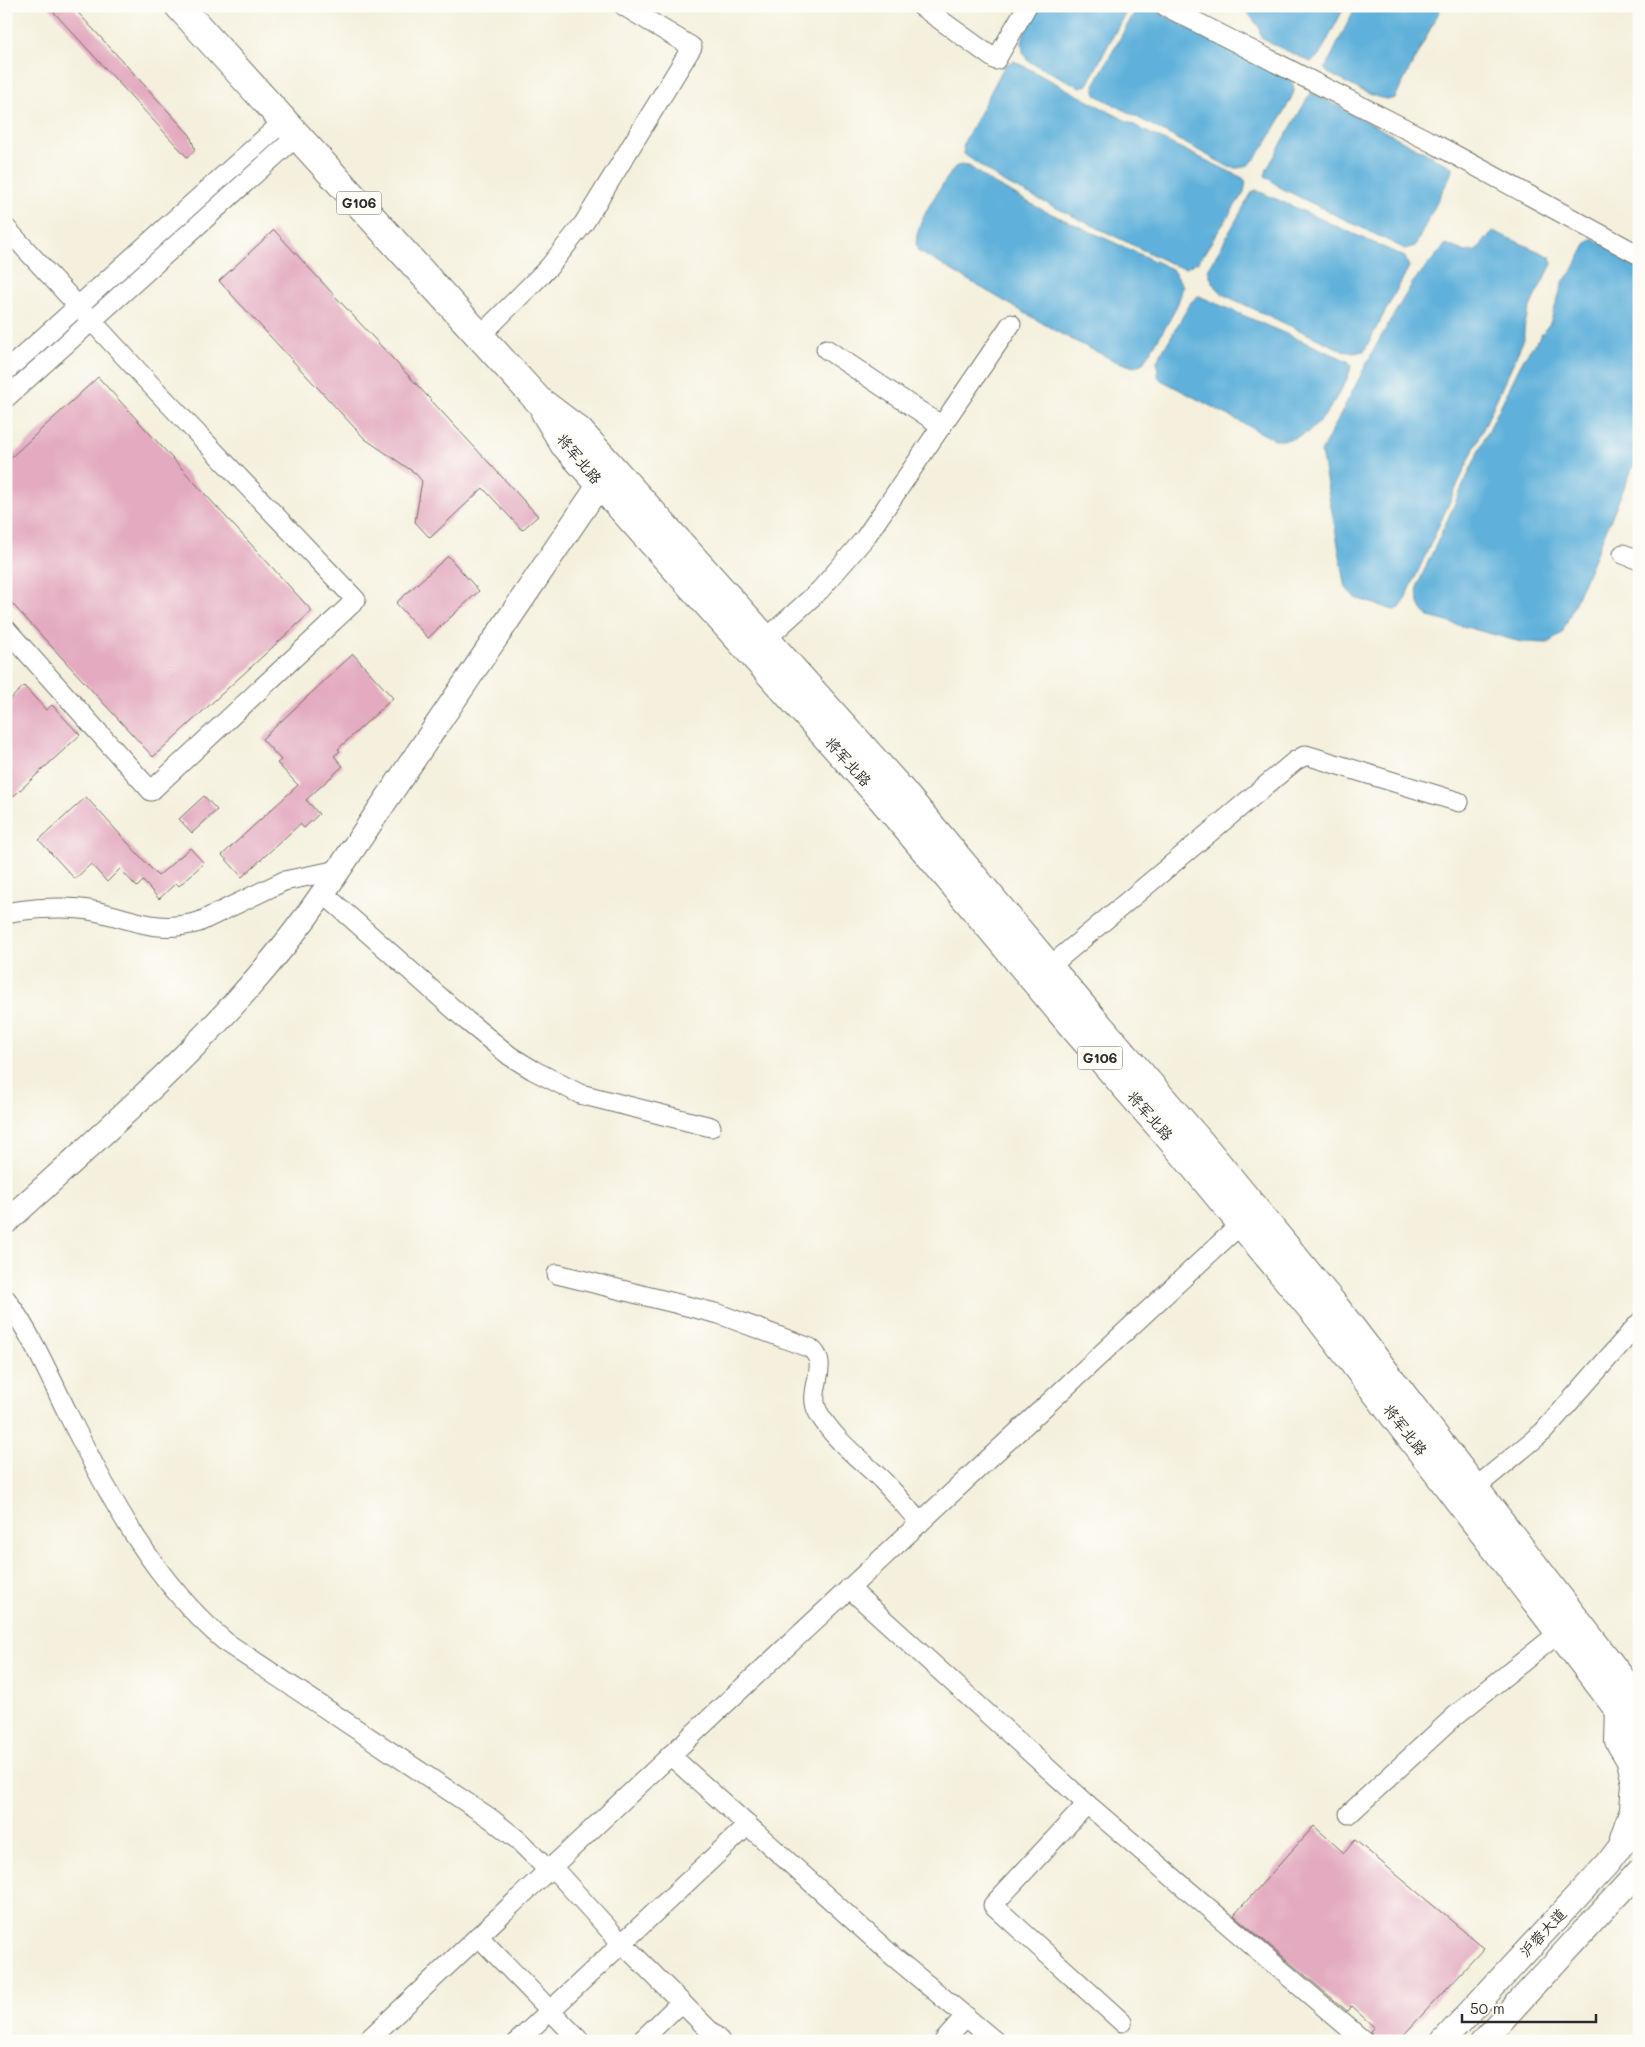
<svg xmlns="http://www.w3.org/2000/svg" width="1645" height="2047" viewBox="0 0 1645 2047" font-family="Mali,'LXGW WenKai TC',sans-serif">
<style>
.water{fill:#5fb0da;stroke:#456e82}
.building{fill:#e3aac0}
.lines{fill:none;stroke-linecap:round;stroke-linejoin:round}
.minor-casing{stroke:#717069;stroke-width:21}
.major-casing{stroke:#717069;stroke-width:26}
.highway-casing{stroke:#717069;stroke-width:30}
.minor{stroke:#fff;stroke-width:19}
.major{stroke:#fff;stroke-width:24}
.highway{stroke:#fff;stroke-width:28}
.labels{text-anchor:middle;stroke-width:5;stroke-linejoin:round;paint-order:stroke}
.shield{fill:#fdfcf7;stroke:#6a6a68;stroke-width:1}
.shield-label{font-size:14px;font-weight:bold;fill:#2b2b2b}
.street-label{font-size:15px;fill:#2b2b2b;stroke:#fdfcf7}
</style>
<rect width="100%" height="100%" fill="#fdfcf7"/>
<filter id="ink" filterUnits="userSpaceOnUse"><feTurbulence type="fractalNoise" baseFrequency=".02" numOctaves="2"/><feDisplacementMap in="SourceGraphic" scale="10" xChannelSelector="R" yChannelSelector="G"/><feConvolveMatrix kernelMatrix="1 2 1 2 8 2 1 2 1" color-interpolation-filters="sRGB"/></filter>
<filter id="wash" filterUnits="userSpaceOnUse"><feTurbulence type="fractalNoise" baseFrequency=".0096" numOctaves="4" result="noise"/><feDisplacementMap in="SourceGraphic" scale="20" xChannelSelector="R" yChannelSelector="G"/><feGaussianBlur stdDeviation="1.12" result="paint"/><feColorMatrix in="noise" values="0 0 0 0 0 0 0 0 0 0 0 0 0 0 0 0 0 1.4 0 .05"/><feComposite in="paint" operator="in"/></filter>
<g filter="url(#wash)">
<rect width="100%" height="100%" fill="#f4f0dd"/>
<g class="water">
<path d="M1040,6H1129L1087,85L1080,87L1028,61C1014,42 1028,23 1040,6Z"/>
<path d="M1138,6H1146L1290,80C1293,83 1294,87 1294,91C1291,102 1260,156 1251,163C1245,168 1237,169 1229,167L1096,95L1094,85Z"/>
<path d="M1247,6H1345L1319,56L1311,62L1270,43L1261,37L1259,27L1248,13Z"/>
<path d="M1356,6H1442L1395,98C1381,105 1343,80 1328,73L1325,69Z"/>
<path d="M1014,61L1149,133L1243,178L1246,182L1244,192L1199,261L1186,268L1176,266L1003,182L964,154L963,144L1005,65Z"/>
<path d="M1311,92L1452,167V172L1415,246L1405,249L1281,188L1265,176L1267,169Z"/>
<path d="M960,165L969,166L989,181L1041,209L1172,269L1183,286C1178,313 1157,339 1143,363L1134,367L1115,361L1061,334L918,251C908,231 943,184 955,167Z"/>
<path d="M1256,190L1405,257L1409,267L1364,351L1354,353L1344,351L1224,295L1213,284L1208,270L1252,192Z"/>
<path d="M1493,231L1551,257L1552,264C1541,287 1522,313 1524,339L1404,602L1400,608L1394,610L1355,598L1346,588L1321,452L1378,342L1413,282L1446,244L1465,252L1476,251Z"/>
<path d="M1592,239L1639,263V453L1562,633L1548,643L1521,642L1429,617C1418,608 1416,598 1418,584L1482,444L1524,358L1550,323L1563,282L1574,268L1587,243Z"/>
<path d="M1199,296L1348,361L1351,365C1349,378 1343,387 1336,398C1321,423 1308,441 1275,440L1161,380L1158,376L1157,361L1191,302Z"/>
</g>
<g id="blocks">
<g class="building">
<path d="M48,6H72L190,135L195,150L187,157Z"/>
<path d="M274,230L538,516L522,530L483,488L430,538L415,522L422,481L415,473L365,439L219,281Z"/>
<path d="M98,377L312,611L153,757L6,597V462Z"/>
<path d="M448,556L479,591L428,638L396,603Z"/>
<path d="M353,654L393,698L338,749L340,751L334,756L343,766L306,800L319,814L304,828L300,824L242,877L222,855L298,785L277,763L281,760L262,739Z"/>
<path d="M24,686L46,710L52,705L80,735L6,803V703Z"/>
<path d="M204,796L217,810L192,833L179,819Z"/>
<path d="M86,797L158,876L190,848L204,863L179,886L176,883L159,899L143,881L137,887L120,869L107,882L91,864L75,879L39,840Z"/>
<path d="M1314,1826L1344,1853L1355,1840L1484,1948L1398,2041H1375L1370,2031L1374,2027L1351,2006L1347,2011L1234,1915Z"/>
</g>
</g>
</g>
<g filter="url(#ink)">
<use href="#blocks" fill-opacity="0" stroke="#717069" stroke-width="1"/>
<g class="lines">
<g class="minor-casing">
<g id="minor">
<path d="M921,6L996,60L1027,6"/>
<path d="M1165,6L1433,143L1639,255"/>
<path d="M6,228L150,384L356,600L151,791L6,629"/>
<path d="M480,336L549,267L584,223L692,47L624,6"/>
<path d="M826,349L942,426"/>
<path d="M6,371L284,121"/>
<path d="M6,398L297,136"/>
<path d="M1623,554L1639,560"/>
<path d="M766,639L820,590L865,538L1011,324"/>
<path d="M323,893L467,1021L510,1056L533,1070L580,1094L711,1127"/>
<path d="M6,913C30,908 70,906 94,911C135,919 155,934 199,922L284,881L338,870"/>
<path d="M1049,967L1295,761L1306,755L1459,802"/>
<path d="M557,1274L719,1314L810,1348C832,1364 806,1391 818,1412C833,1439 860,1459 881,1479C895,1493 907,1508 920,1523"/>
<path d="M6,1299C32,1335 50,1377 69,1416C110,1499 155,1583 227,1643L490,1818L518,1840L548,1870"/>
<path d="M1475,1488L1543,1432L1639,1323"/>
<path d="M849,1588L1087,1804L1364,2041"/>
<path d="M670,1755L894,1957L995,2041"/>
<path d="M1087,1804L993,1905L1122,2022"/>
<path d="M1349,1814L1455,1716L1560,1632"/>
<path d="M552,1867L615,1936L720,2041"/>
<path d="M478,1936L580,2041"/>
<path d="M367,2041L725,1704L1241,1224"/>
<path d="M518,2041L748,1825"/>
<path d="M641,2041L681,2002"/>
<path d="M944,2041L966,2016"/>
</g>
</g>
<g class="major-casing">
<g id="major">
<path d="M6,1222C119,1119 236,1019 323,893L600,484"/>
<path d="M1618,1708L1617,1741L1629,1761L1634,1783L1632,1809L1622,1838"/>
<path d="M1443,2041L1608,1863L1639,1822"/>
<path d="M1483,2041L1639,1871"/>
</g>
</g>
<g class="highway-casing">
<g id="highway">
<path d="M179,6L538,400L579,431L899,788L1086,1011L1198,1140L1332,1303L1639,1702"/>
<path d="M545,412L564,444L884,801L1071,1024L1183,1153L1317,1315L1639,1736"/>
</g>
</g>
<use href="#minor" class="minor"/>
<use href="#major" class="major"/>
<use href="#highway" class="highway"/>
</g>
</g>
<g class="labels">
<g class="shield">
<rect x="336.5" y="191.5" width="45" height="23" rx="4"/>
<rect x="1077.5" y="1046.5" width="45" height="23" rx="4"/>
</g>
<g class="shield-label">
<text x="359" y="208">G106</text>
<text x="1100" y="1063">G106</text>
</g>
<g class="street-label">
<text transform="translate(579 459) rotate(50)" y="5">将军北路</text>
<text transform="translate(848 762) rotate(48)" y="5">将军北路</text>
<text transform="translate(1150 1116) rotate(49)" y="5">将军北路</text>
<text transform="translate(1405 1430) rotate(52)" y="5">将军北路</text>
<text transform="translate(1543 1933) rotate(-47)" y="5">沪蓉大道</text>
</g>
</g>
<rect width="1645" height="2047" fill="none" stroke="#fdfcf7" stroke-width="25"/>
<path d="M1462 2014v8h134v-8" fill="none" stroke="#2b2b2b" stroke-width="2.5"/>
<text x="1470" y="2014" font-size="15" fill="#2b2b2b" stroke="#fdfcf7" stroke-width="4" paint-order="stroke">50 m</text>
</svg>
